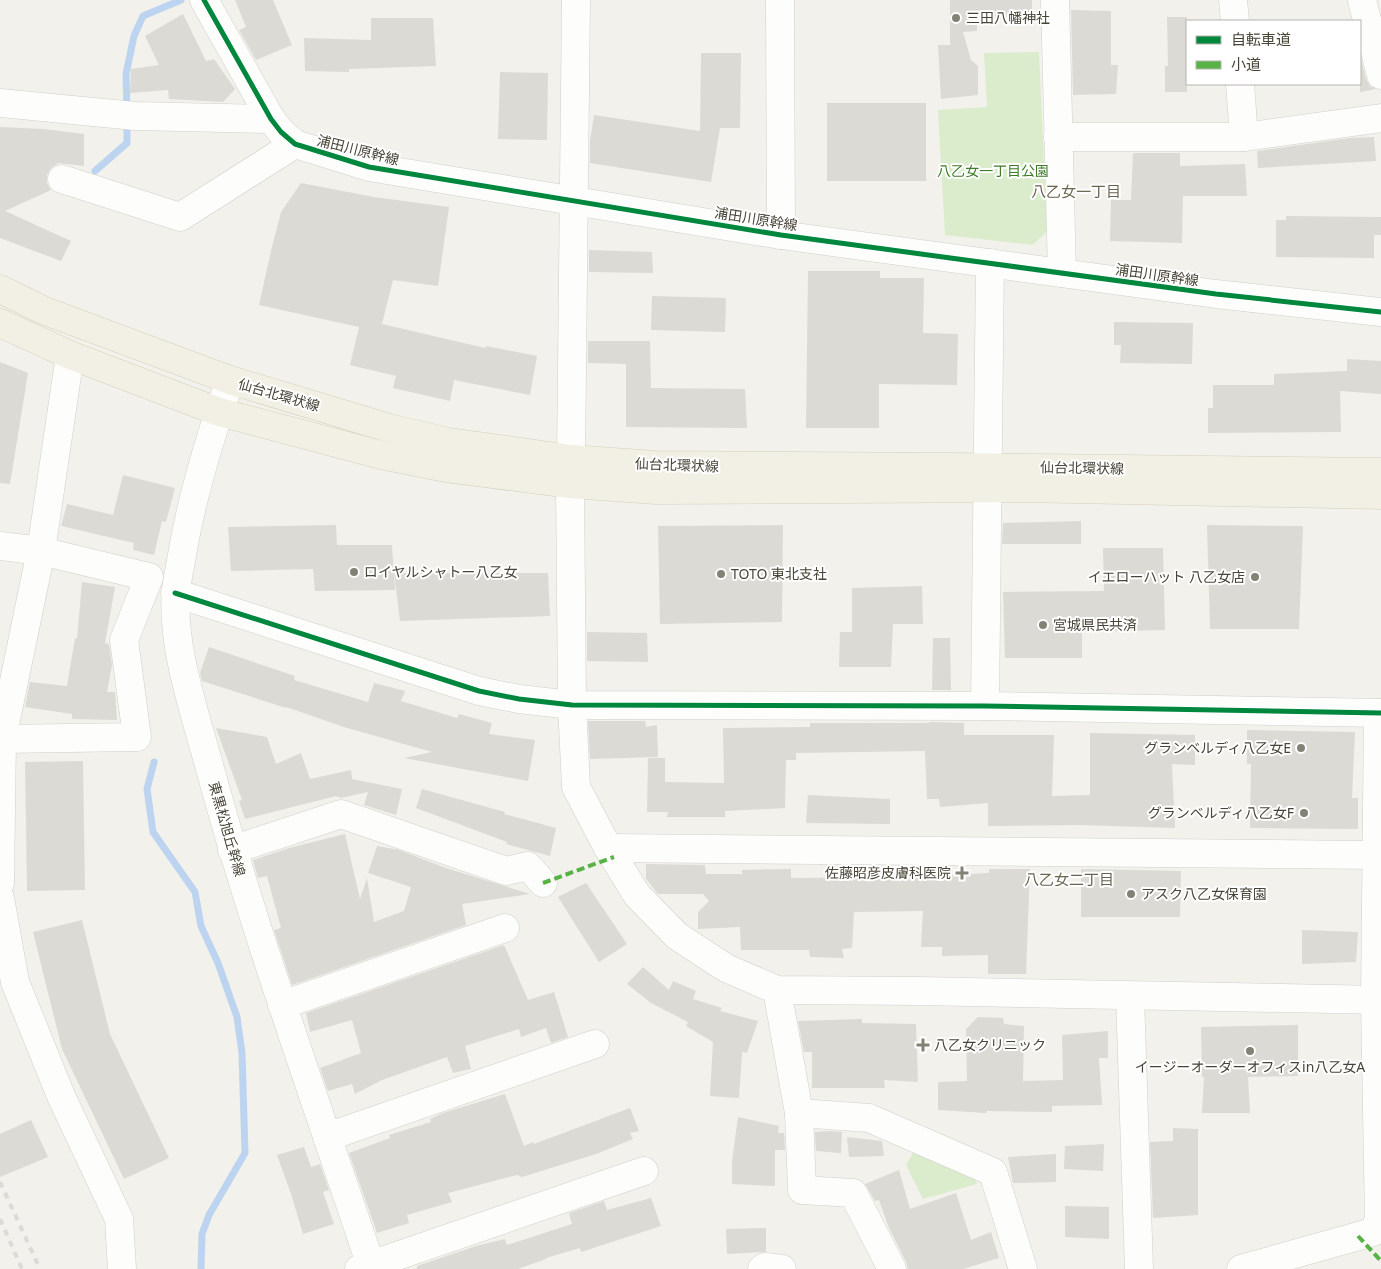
<svg xmlns="http://www.w3.org/2000/svg" width="1381" height="1269" viewBox="0 0 1381 1269" font-family="'Noto Sans','Noto Sans JP',sans-serif">
<style>
.green{fill:#dbeccc}
.lines{fill:none;stroke-linecap:round;stroke-linejoin:round}
.stream{stroke:#bdd4f0;stroke-width:7}
.building{fill:#dcdad4}
.minor-casing{stroke:#d0cfca;stroke-width:29}
.major-casing{stroke:#d4d0b9;stroke-width:29}
.minor{stroke:#fdfdfc;stroke-width:28}
.major{stroke:#f2f0e4;stroke-width:28}
.rail{stroke:#dadad9;stroke-width:4;stroke-dasharray:6 6;stroke-linecap:butt}
.quiet{stroke:#57b346;stroke-width:4;stroke-dasharray:8 4;stroke-linecap:butt}
.cycleway-casing{stroke:#fff;stroke-width:8}
.cycleway{stroke:#00873e;stroke-width:5}
.poi-dot{fill:#848176;stroke:#fff;stroke-width:2}
.labels{text-anchor:middle;stroke-width:4;stroke-linejoin:round;paint-order:stroke}
.poi-label{font-size:14px;fill:#484437;stroke:#fff;text-anchor:start}
.street-label{font-size:14px;fill:#484437;stroke:#fff}
.park-label{font-size:14px;fill:#3d7b2a;stroke:#fff}
.neighbourhood-label{font-size:15px;fill:#6b644f;stroke:#fff}
</style>
<rect width="100%" height="100%" fill="#f2f1ec"/>
<g class="green">
<path d="M1039,52L1047,231L1033,245L945,235L938,110L987,107L984,53Z"/>
<path d="M914,1151L973,1175L977,1184L923,1199L906,1165Z"/>
</g>
<g class="lines">
<g class="stream">
<path d="M127,110L126,74L134,36L143,16L181,0"/>
<path d="M95,171L127,143V120"/>
<path d="M154,762L147,789L153,832L195,892L201,926L218,963L237,1017L242,1053L245,1153L209,1215L202,1234L201,1269"/>
</g>
</g>
<g class="building">
<path d="M235,0H273L292,45L256,60L239,30L246,27Z"/>
<path d="M950,0H1032V18L977,19V31L963,32L971,60L978,66V95L941,99L938,45H950Z"/>
<path d="M1071,10L1111,11V65H1118L1116,94L1073,95Z"/>
<path d="M183,14L206,61L214,59L235,89L223,102L169,99L168,90L130,93L131,69L159,65L145,36Z"/>
<path d="M1167,17H1187V92H1165V66H1168Z"/>
<path d="M371,18H433L436,66L349,69V72L305,71L304,38L371,40Z"/>
<path d="M701,53H741L740,128H720L711,182L590,163V141L594,115L700,131Z"/>
<path d="M1360,55L1366,79L1370,86L1376,89L1360,92Z"/>
<path d="M500,72L548,73L547,140L498,139Z"/>
<rect x="827" y="103" width="99" height="78"/>
<path d="M0,127L44,129L84,134V166L58,163L51,168L47,175V183L51,190L5,211L71,241L61,261L0,238Z"/>
<path d="M1374,137L1376,161L1258,168L1257,151L1350,138Z"/>
<path d="M1133,153H1180V166L1245,164L1247,196H1183L1182,243L1110,241L1111,200H1131Z"/>
<path d="M301,183L374,197L449,207L438,286L393,280L382,324L485,348L486,346L537,356L530,395L454,380L450,401L393,388L396,376L350,365L359,327L259,305L271,251L281,212Z"/>
<path d="M1286,216L1381,217V235H1374V258L1276,257V220H1286Z"/>
<path d="M589,250L652,252L653,273L589,272Z"/>
<path d="M808,271H880V278H924L923,333L958,334L957,385L879,384V428H806Z"/>
<path d="M652,296L726,298L725,332L651,330Z"/>
<path d="M1114,322L1193,323L1192,364L1120,363L1121,345H1114Z"/>
<path d="M588,341H650L651,388L745,389L747,428L626,427V364L588,363Z"/>
<path d="M1347,359L1381,361V394L1340,391L1341,432L1208,433V408H1213V385H1274V374L1347,371Z"/>
<path d="M0,362L28,373L10,484L0,483Z"/>
<path d="M123,475L175,488L166,522L162,521L154,555L133,550L134,543L61,526L67,504L113,515Z"/>
<path d="M1081,521V544H1002L1003,523Z"/>
<path d="M336,525L337,545H392L395,590L315,591L313,569L231,571L228,527Z"/>
<path d="M783,525L782,622L660,624L658,526Z"/>
<path d="M1207,525L1303,526L1299,629H1210Z"/>
<path d="M1103,548H1163L1165,630L1082,632V658H1005L1003,592L1104,591Z"/>
<path d="M394,573H548L550,616L400,621Z"/>
<path d="M82,582L115,587L105,643L109,644L112,665L107,692H115L117,720L72,719V714L25,707L30,682L67,686L75,638L77,639Z"/>
<path d="M922,586L923,624H893L891,667H839L840,632H852V588Z"/>
<path d="M587,632L647,633L648,662L587,661Z"/>
<path d="M933,638H950L951,690H932Z"/>
<path d="M209,647L295,676L294,680L368,702L374,683L405,691L401,701L457,718L459,714L492,723L489,734L535,740L528,781L404,758L432,752L344,727L286,707V708L202,681L200,673Z"/>
<path d="M588,721H645L646,727L657,725L658,757L590,759Z"/>
<path d="M931,722L964,723V735H1054L1052,796L1090,795V733L1195,735V765L1172,764L1175,828L1078,825L988,826V803L940,807L939,799H927L925,751L796,753V760H786L785,808L725,811V817H667L668,812H647L648,758H665V782L724,783L723,728L810,727V723H927Z"/>
<path d="M216,728L267,737L276,764L301,753L310,779L351,770L352,779L402,789L396,815L364,805L368,792L341,798L336,796L245,819L239,801L242,800Z"/>
<path d="M1247,730L1355,732L1352,798H1358V829L1250,828L1251,764H1247Z"/>
<path d="M83,761L85,890L27,891L25,762Z"/>
<path d="M422,789L505,812L504,814L556,828L550,856L506,844L507,842L416,808Z"/>
<path d="M808,795L890,799V824L806,823Z"/>
<path d="M345,834L360,899L367,878L374,922L404,911L411,887L368,873L377,846L399,850L446,868L530,894L462,904L466,925L292,985L274,930L281,928L267,876L258,878L253,860L289,848Z"/>
<path d="M646,864L705,865L706,874H742V870L791,869V878L911,877L989,873V869H1030L1026,974H988V955L942,956V947H921L923,911L854,912L852,948L842,949L844,958L810,957L809,950H741L740,927L698,929V912L709,901L703,894H658L646,879Z"/>
<path d="M1081,869L1181,871L1180,917H1081Z"/>
<path d="M586,883L627,944L599,962L558,897Z"/>
<path d="M82,920L110,1034L169,1158L124,1179L62,1049L33,932Z"/>
<path d="M1302,930L1358,932L1356,962L1302,964Z"/>
<path d="M504,945L528,1000L554,992L568,1037L551,1043L546,1028L521,1037L519,1029L465,1046L471,1069L453,1073L447,1057L382,1080L355,1094L352,1084L328,1091L320,1068L361,1053L352,1020L310,1032L306,1013Z"/>
<path d="M643,967L669,990L673,981L696,991L693,999L722,1008L720,1011L758,1021L747,1053L742,1052L739,1098L710,1096L713,1042L686,1026L688,1022L651,1003L627,984Z"/>
<path d="M978,1017L1003,1018L1004,1024L1024,1026L1023,1081L1063,1080L1062,1035L1108,1031V1058H1099L1102,1105L1052,1106V1112L987,1111L986,1113L938,1110V1082L967,1081L966,1029Z"/>
<path d="M862,1019V1023L916,1024L918,1082L884,1080L885,1088H812V1052H804L798,1021Z"/>
<path d="M1298,1025V1076L1248,1077L1250,1113H1202L1204,1077H1202L1201,1027Z"/>
<path d="M505,1094L524,1146L533,1142L534,1144L630,1108L639,1131L630,1133L633,1139L596,1154L522,1177L517,1175L448,1193L452,1202L407,1215L409,1223L377,1233L349,1153L390,1138L389,1135L431,1122L430,1119L443,1113Z"/>
<path d="M738,1117L779,1126L778,1133H784L785,1150H775V1186L732,1184V1161Z"/>
<path d="M31,1120L48,1157L0,1177V1134Z"/>
<path d="M1173,1128L1198,1129V1215L1153,1218L1150,1142L1173,1141Z"/>
<path d="M831,1131L842,1132L841,1153L816,1151L815,1132Z"/>
<path d="M847,1137L882,1141L884,1156L849,1157Z"/>
<path d="M1104,1144L1103,1171L1064,1169L1065,1146Z"/>
<path d="M304,1147L311,1167L320,1164L329,1190L323,1192L334,1224L303,1234L291,1194L277,1155Z"/>
<path d="M1056,1154V1182L1013,1183L1008,1157Z"/>
<path d="M899,1170L910,1209L956,1193L971,1240L991,1232L999,1258L963,1269H908L906,1262L889,1228L879,1200L875,1201L865,1184Z"/>
<path d="M651,1198L661,1226L581,1252L580,1248L546,1258V1259L518,1269H417V1266L476,1246L505,1239L507,1245L572,1224L569,1213L604,1201L607,1210Z"/>
<path d="M1065,1206L1109,1207V1239L1065,1237Z"/>
<path d="M766,1228V1252L727,1254L726,1229Z"/>
</g>
<g class="lines">
<g class="minor-casing">
<g id="minor">
<path d="M204,0L271,119L281,132L295,144L369,167L781,235L1216,294L1381,312"/>
<path d="M780,0L781,235"/>
<path d="M1055,0L1062,273"/>
<path d="M1233,0L1235,21"/>
<path d="M1362,0L1381,75"/>
<path d="M0,103L135,116L271,119"/>
<path d="M1058,137H1244L1240,84"/>
<path d="M1244,137L1381,118"/>
<path d="M62,179L180,217L295,144"/>
<path d="M230,380C210,437 192,495 182,555C180,567 177,579 176,592C171,644 195,714 209,765C255,935 316,1101 372,1269"/>
<path d="M571,459L576,0"/>
<path d="M570,484L572,705L576,787L608,848L637,895L677,936L726,968L777,990L919,991L1381,1000"/>
<path d="M0,546L41,551L149,577L124,640L137,737L2,739"/>
<path d="M175,593L479,691L519,699L572,705L985,706L1381,713"/>
<path d="M985,706L990,263"/>
<path d="M608,848L1377,855"/>
<path d="M232,850L341,814L506,871L528,866L543,883"/>
<path d="M0,883L2,739L41,551L70,355"/>
<path d="M0,898L15,982L61,1096L119,1219L122,1269"/>
<path d="M777,990L799,1113L802,1190L853,1193L892,1269"/>
<path d="M1130,996L1139,1269"/>
<path d="M282,1005L505,928"/>
<path d="M799,1113L869,1118L993,1172L1023,1269"/>
<path d="M327,1137L595,1044"/>
<path d="M359,1269L644,1171"/>
<path d="M762,1269L765,1267L782,1269"/>
<path d="M1241,1269L1373,1232L1379,1220L1375,1000L1378,713"/>
</g>
</g>
<g class="major-casing">
<g id="major">
<path d="M0,289L45,311L230,380L389,428L449,442L571,459L655,465L951,467L1381,472"/>
<path d="M0,323L70,355L219,412L381,455L446,468L570,484L656,490L1022,488L1381,495"/>
</g>
</g>
<use href="#minor" class="minor"/>
<use href="#major" class="major"/>
<g class="rail">
<path d="M0,1182L40,1269"/>
<path d="M0,1219L22,1269"/>
</g>
<g class="quiet">
<path d="M543,883L614,857"/>
<path d="M1358,1236L1381,1261"/>
</g>
<g class="cycleway-casing">
<g id="cycleway">
<path d="M204,0L271,119L281,132L295,144L369,167L781,235L1216,294L1381,312"/>
<path d="M175,593L479,691L519,699L572,705L985,706L1381,713"/>
</g>
</g>
<use href="#cycleway" class="cycleway"/>
</g>
<g class="poi-dot">
<circle cx="956" cy="18" r="5"/>
<circle cx="354" cy="572" r="5"/>
<circle cx="721" cy="574" r="5"/>
<circle cx="1255" cy="577" r="5"/>
<circle cx="1043" cy="625" r="5"/>
<circle cx="1301" cy="748" r="5"/>
<circle cx="1304" cy="813" r="5"/>
<path d="M959.5 865.5h5v5h5v5h-5v5h-5v-5h-5v-5h5z"/>
<circle cx="1131" cy="894" r="5"/>
<path d="M920.5 1037.5h5v5h5v5h-5v5h-5v-5h-5v-5h5z"/>
<circle cx="1250" cy="1051" r="5"/>
</g>
<g class="labels">
<g class="poi-label">
<text x="966" y="23">三田八幡神社</text>
<text x="364" y="577">ロイヤルシャトー八乙女</text>
<text x="731" y="579">TOTO 東北支社</text>
<text x="1245" y="582" text-anchor="end">イエローハット 八乙女店</text>
<text x="1053" y="630">宮城県民共済</text>
<text x="1291" y="753" text-anchor="end">グランベルディ八乙女E</text>
<text x="1294" y="818" text-anchor="end">グランベルディ八乙女F</text>
<text x="951" y="878" text-anchor="end">佐藤昭彦皮膚科医院</text>
<text x="1141" y="899">アスク八乙女保育園</text>
<text x="934" y="1050">八乙女クリニック</text>
<text x="1250" y="1072" text-anchor="middle">イージーオーダーオフィスin八乙女A</text>
</g>
<g class="street-label">
<text transform="translate(358 150) rotate(14)" y="5">浦田川原幹線</text>
<text transform="translate(756 219) rotate(9)" y="5">浦田川原幹線</text>
<text transform="translate(1157 275) rotate(8)" y="5">浦田川原幹線</text>
<text transform="translate(279 395) rotate(16)" y="5">仙台北環状線</text>
<text transform="translate(677 465) rotate(2)" y="5">仙台北環状線</text>
<text transform="translate(1082 468) rotate(1)" y="5">仙台北環状線</text>
<text transform="translate(227 829) rotate(74)" y="5">東黒松旭丘幹線</text>
</g>
<g class="park-label">
<text x="993" y="176">八乙女一丁目公園</text>
</g>
<g class="neighbourhood-label">
<text x="1076" y="197">八乙女一丁目</text>
<text x="1069" y="885">八乙女二丁目</text>
</g>
</g>
<rect x="1186" y="20" width="175" height="65" fill="#ffffff" stroke="#b6b4af"/>
<rect x="1196" y="36" width="25" height="8" fill="#00873e" stroke="#b6b4af"/>
<text x="1231" y="45" font-size="15" fill="#484437">自転車道</text>
<rect x="1196" y="61" width="25" height="8" fill="#57b346" stroke="#b6b4af"/>
<text x="1231" y="70" font-size="15" fill="#484437">小道</text>
</svg>
